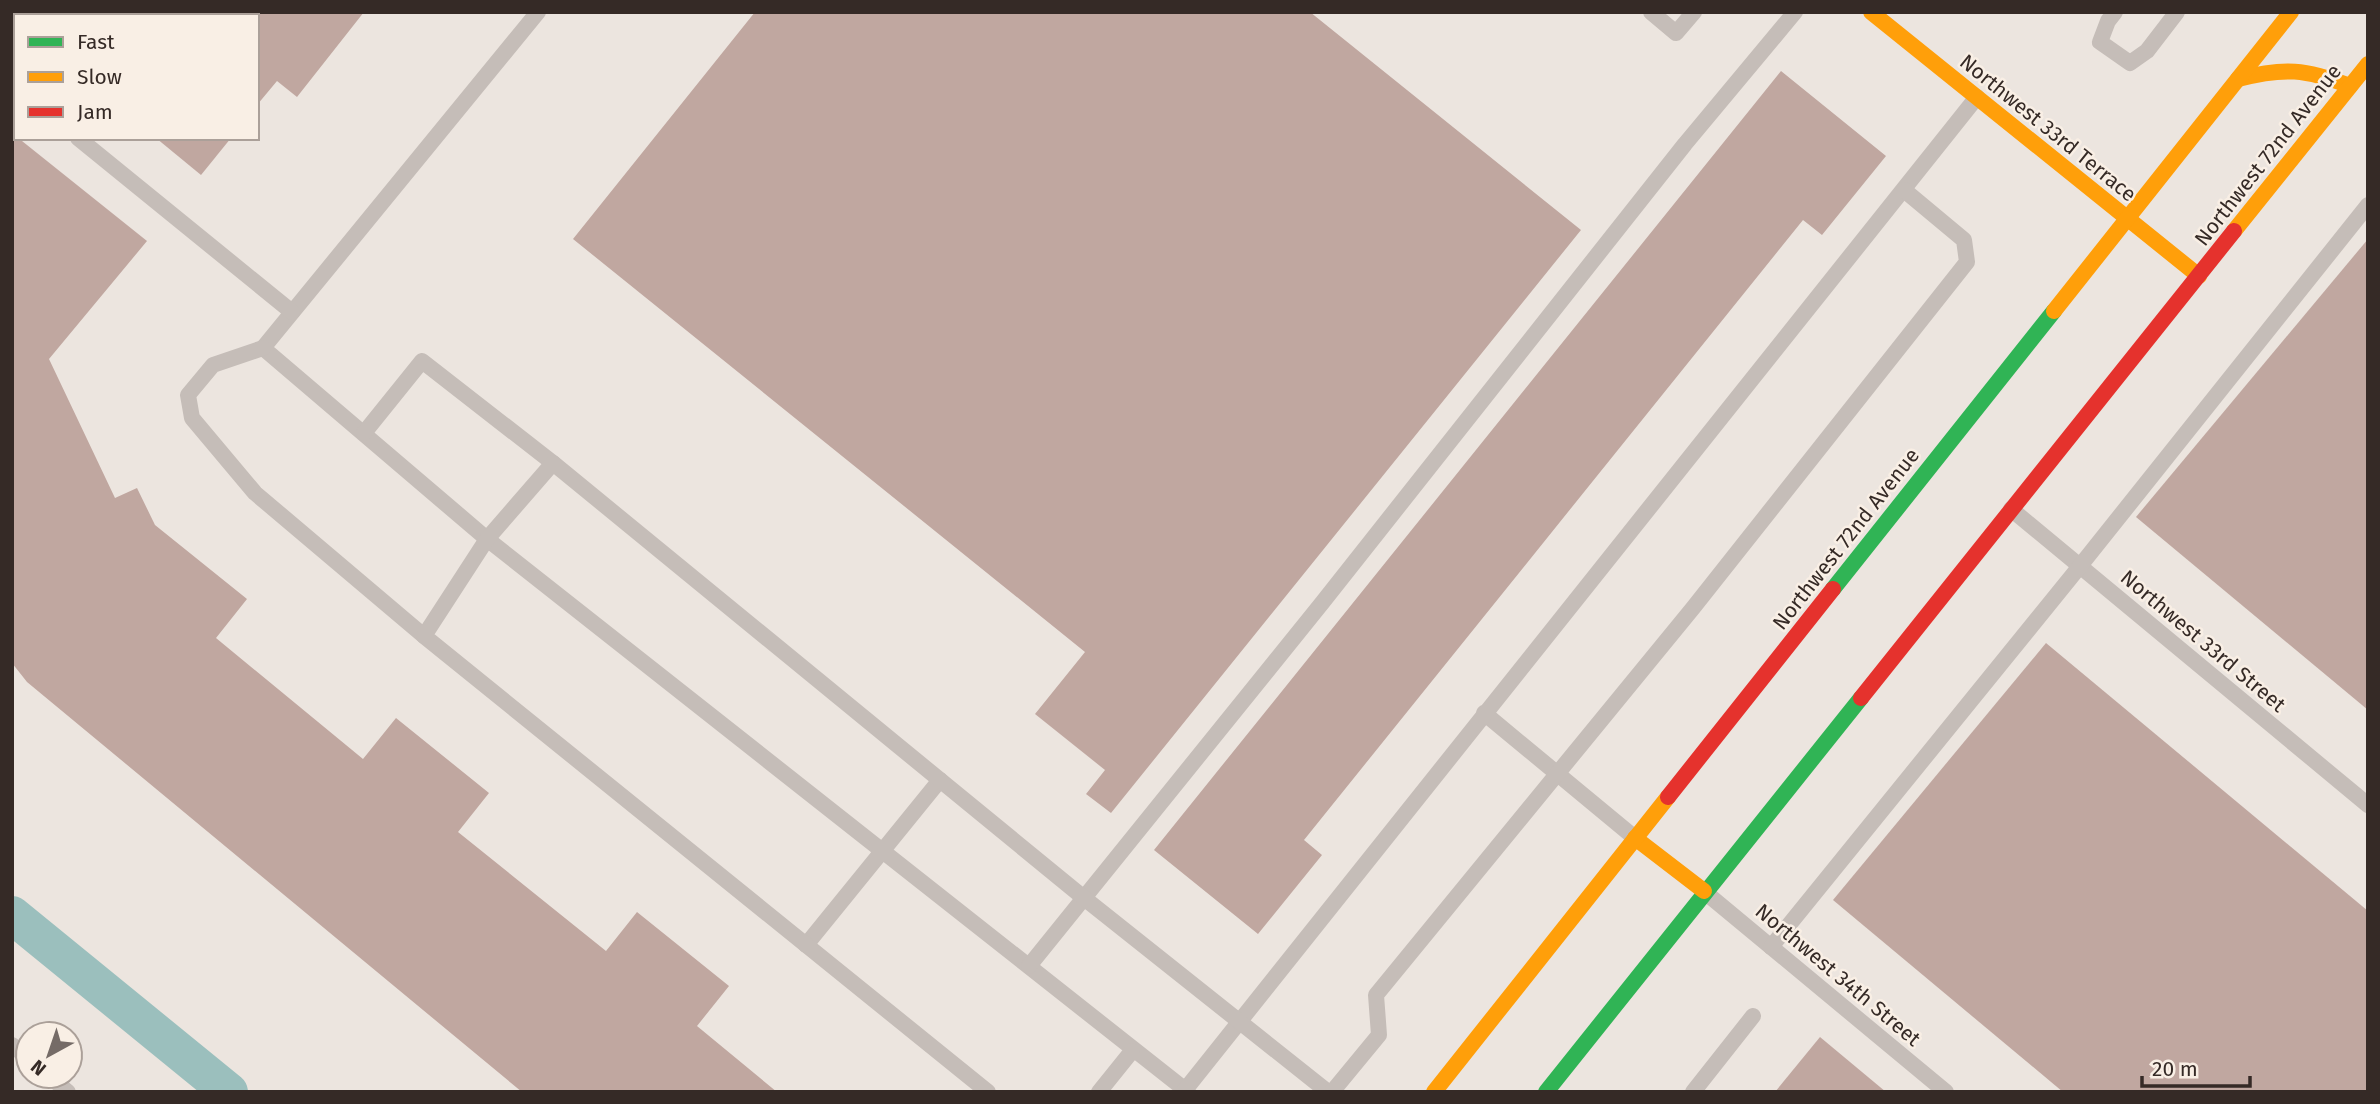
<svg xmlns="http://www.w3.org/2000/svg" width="2380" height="1104" viewBox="0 0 2380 1104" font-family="'Fira Sans',sans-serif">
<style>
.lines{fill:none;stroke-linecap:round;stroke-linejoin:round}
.canal{stroke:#9bbfbd;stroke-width:38}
.building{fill:#c0a7a0}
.lane{stroke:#c5bdb8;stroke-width:16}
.fast{stroke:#30b455;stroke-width:16}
.slow{stroke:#ff9f0a;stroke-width:16}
.jam{stroke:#e5322d;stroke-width:16}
.labels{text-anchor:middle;stroke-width:5;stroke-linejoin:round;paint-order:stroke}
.street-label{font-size:21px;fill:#352a26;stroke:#f9efe5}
</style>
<rect width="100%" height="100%" fill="#ece5df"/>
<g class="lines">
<path class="canal" d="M12,915L229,1092"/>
</g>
<g class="building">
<path d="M42,12H364L297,97L277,81L257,105V16H40Z"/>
<path d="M755,12H1310L1581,230L1111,813L1086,794L1105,770L1035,714L1085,652L573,239Z"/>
<path d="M1781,71L1886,156L1822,235L1803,220L1304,840L1322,855L1258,934L1154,850Z"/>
<path d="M12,133L147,241L49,359L115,498L137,488L155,525L247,599L216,638L363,759L396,718L489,793L458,832L606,951L637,912L729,986L697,1026L777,1092H522L27,682L12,663Z"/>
<path d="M156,138H231L201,175Z"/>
<path d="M2368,239V710L2136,517Z"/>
<path d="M2046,643L2368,911V1092H2063L1833,900Z"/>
<path d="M1820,1037L1886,1092H1775Z"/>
</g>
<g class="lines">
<g class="lane">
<path d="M538,12L263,348L487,539L1188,1092"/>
<path d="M1651,12L1676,33L1694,12"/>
<path d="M2115,12L2108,21L2100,42L2130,63L2147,51L2177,12"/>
<path d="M12,85L16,88"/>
<path d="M78,138L292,312"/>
<path d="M263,348L213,365L188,395L192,418L255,493L424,636"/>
<path d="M364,433L422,361L553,463"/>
<path d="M2011,509L2368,805"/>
<path d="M1484,713L1635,838"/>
<path d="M1706,893L1946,1092"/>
<path d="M806,945L940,780"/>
<path d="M1771,947L2080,566L2368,205"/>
<path d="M1029,966L1322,603L1685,144L1795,12"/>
<path d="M12,1045L28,1058"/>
<path d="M49,1076L68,1092"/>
<path d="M1185,1090L1977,97"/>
<path d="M988,1092L424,636L487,539L553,463L1084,898L1328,1092"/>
<path d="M1099,1092L1132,1051"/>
<path d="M1332,1092L1379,1035L1376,995L1693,608L1967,262L1964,240L1904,190"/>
<path d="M1693,1092L1753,1016"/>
</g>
<g class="fast">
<path d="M1833,589L2054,311"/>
<path d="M1546,1092L1861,698"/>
</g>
<g class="slow">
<path d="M1871,12L2199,276"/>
<path d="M2238,79C2284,67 2306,69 2350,86"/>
<path d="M2234,231L2368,64"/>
<path d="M2054,311L2291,12"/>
<path d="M1635,838L1704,891"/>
<path d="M1434,1092L1668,797"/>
</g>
<g class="jam">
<path d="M1861,698L2234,231"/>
<path d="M1668,797L1833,589"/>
</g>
</g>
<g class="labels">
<g class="street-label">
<text transform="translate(2048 128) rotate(39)" y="7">Northwest 33rd Terrace</text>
<text transform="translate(2268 155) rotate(-52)" y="7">Northwest 72nd Avenue</text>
<text transform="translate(1846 539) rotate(-52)" y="7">Northwest 72nd Avenue</text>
<text transform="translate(2203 641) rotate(40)" y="7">Northwest 33rd Street</text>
<text transform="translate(1838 975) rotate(40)" y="7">Northwest 34th Street</text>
</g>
</g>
<rect width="2380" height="1104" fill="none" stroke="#352a26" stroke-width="28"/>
<rect x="14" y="14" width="245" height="126" fill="#f9efe5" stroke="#aba099" stroke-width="2"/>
<rect x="28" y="37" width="35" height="10" fill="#30b455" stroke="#aba099" stroke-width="2"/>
<text x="77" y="49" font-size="21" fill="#352a26">Fast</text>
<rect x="28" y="72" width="35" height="10" fill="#ff9f0a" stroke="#aba099" stroke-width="2"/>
<text x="77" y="84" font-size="21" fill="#352a26">Slow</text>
<rect x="28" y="107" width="35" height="10" fill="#e5322d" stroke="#aba099" stroke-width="2"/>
<text x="77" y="119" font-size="21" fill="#352a26">Jam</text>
<g transform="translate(49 1055) rotate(220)"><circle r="33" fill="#f9efe5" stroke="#aba099" stroke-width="2"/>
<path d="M0-5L12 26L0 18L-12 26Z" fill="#756b67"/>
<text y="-10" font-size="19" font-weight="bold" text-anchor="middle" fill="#352a26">N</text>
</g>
<path d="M2142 1076v10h108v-10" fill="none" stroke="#352a26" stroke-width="3.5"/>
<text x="2152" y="1076" font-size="21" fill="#352a26" stroke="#f9efe5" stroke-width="5" paint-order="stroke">20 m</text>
</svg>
